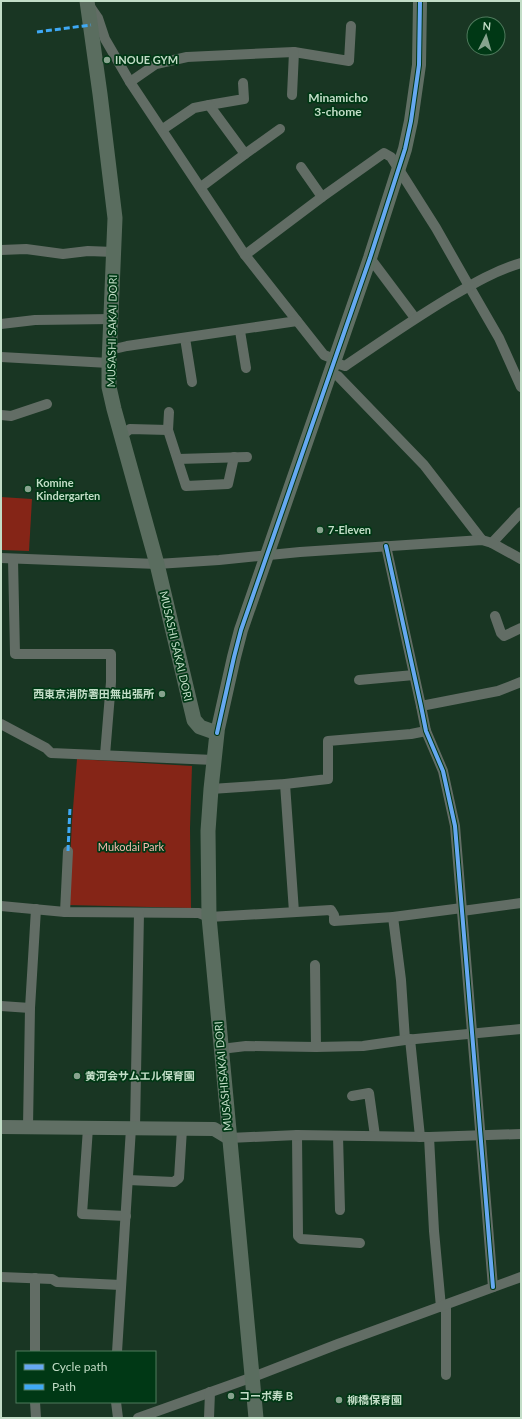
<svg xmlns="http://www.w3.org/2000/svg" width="522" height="1419" viewBox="0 0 522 1419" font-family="Lato,'Noto Sans JP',sans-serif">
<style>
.green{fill:#852517}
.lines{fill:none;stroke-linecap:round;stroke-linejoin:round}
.street{stroke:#626d65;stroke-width:10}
.secondary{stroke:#606f64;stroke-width:14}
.primary{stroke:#5a6d5f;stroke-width:15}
.quiet{stroke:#3fa9f5;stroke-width:3;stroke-dasharray:6 3;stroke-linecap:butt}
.cycleway-casing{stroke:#003815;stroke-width:6}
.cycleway{stroke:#66a8f1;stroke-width:4}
.poi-dot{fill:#87a38e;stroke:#003815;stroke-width:1.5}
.labels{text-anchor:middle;stroke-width:3.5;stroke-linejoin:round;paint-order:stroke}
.poi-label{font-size:11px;font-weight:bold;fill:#c2ddc7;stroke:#003815;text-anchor:start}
.street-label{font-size:11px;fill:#c2ddc7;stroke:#003815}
.park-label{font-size:11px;fill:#f7b8ad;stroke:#003815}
.neighbourhood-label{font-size:12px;font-weight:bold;fill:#c2ddc7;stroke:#003815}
</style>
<rect width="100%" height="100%" fill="#193623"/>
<g class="green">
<path d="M1,497L32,499L29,551L1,550Z"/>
<path d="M77,759L192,766L190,828L191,908L68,905L72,821Z"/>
</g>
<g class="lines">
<g class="street">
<path d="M89,5L98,18L105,39L130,82L245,255L324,355L334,359"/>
<path d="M130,82L156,64L187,57L294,52L349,61L351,26"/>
<path d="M292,95L294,52"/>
<path d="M209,105L244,99L243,83"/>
<path d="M163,129L194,108L209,105L245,154L201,187"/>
<path d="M245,154L280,129"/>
<path d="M301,167L322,197"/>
<path d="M1,250L26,249L63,254L88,251L114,252"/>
<path d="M245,255L322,197L384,153L391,157L436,228L469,286L499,338L521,387"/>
<path d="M370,258L415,318"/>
<path d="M1,324L35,320L111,319"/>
<path d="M240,331L246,368"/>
<path d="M185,338L192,382"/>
<path d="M110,350L127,346L297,321"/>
<path d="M1,357L109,363"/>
<path d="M333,362L345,366C379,343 412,320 447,299C471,285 494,271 521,263"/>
<path d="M329,373L338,376L424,465L482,540"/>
<path d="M169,412L168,430L186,486L228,484L234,457"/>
<path d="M1,415L11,416L47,404"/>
<path d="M121,436L130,429L168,430"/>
<path d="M178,459L247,457"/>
<path d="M492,543L521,512"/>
<path d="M386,546L421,706L426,731L443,771L455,826L493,1287"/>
<path d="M1,558L157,564L219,560L300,552L482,540L492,543L521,559"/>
<path d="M13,559L15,654H111V682L105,755"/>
<path d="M495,616L501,633L504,636L521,628"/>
<path d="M359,680L414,675"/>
<path d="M421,706L498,691L521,682"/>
<path d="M1,724L46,748L51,753L214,760"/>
<path d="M285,784L294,912"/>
<path d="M211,789L285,784L328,779V741L411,734L426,731"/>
<path d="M1,906L65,912L199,913L209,917L331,910L334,915V921L393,917L462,908"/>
<path d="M462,911L521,903"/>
<path d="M65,912L68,851"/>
<path d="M393,917L401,980L405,1040"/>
<path d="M315,965L316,1047"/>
<path d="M1,1006L30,1008"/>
<path d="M410,1039L420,1137"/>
<path d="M221,1049L246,1046L316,1047L363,1046L405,1040L521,1029"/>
<path d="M352,1096L369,1093L375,1136"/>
<path d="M28,1127L30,1008L36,909"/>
<path d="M88,1128L82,1214L126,1216"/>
<path d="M135,1128L139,913"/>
<path d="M297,1135L298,1236L301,1239L360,1243"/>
<path d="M338,1136L340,1210"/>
<path d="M429,1137L434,1231L441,1307"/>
<path d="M229,1138L297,1135L429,1137L521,1134"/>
<path d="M128,1180L174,1182L179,1178L182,1129"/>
<path d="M1,1277L52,1279L57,1282L121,1285"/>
<path d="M35,1278V1352"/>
<path d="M117,1352L131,1128"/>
<path d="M446,1375V1305"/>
<path d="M35,1402L36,1418"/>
<path d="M116,1402L118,1418"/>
<path d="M138,1418L253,1377L338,1344L521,1277"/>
<path d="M209,1418L210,1392"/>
</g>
<g class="secondary">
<path d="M217,733L234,657L241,630L370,258L405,149L411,121L419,65L420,1"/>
<path d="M1,1127L214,1129L229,1138"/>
</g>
<path class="primary" d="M87,1L100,94L115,218L109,363V387L114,409L157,564L194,720L200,727L217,733L211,789L208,831L209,917L256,1418"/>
<g class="quiet">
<path d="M37,32L91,25"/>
<path d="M68,851L70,807"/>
</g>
<g class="cycleway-casing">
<g id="cycleway">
<path d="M386,546L421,706L426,731L443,771L455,826L493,1287"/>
<path d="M217,733L234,657L241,630L370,258L405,149L411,121L419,65L420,1"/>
</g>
</g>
<use href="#cycleway" class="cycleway"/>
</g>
<g class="poi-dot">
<circle cx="107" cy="60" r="4"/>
<circle cx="28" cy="489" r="4"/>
<circle cx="320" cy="530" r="4"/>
<circle cx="162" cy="694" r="4"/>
<circle cx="77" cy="1076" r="4"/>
<circle cx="231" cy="1396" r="4"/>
<circle cx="339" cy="1400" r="4"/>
</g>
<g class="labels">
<g class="poi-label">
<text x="115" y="64">INOUE GYM</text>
<text x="36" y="487">Komine<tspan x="36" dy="13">Kindergarten</tspan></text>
<text x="328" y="534">7-Eleven</text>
<text x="154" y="698" text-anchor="end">西東京消防署田無出張所</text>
<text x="85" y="1080">黄河会サムエル保育園</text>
<text x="239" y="1400">コーポ寿 B</text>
<text x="347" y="1404">柳橋保育園</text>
</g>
<g class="street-label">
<text transform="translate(112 331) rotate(-89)" y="4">MUSASHI SAKAI DORI</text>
<text transform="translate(176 646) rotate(77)" y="4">MUSASHI SAKAI DORI</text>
<text transform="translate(223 1076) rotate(-95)" y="4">MUSASHISAKAI DORI</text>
</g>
<g class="park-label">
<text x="131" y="851">Mukodai Park</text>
</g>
<g class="neighbourhood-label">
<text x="338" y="102">Minamicho<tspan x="338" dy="14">3-chome</tspan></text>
</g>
</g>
<rect width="522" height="1419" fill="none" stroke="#c2ddc7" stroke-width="4"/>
<rect x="16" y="1351" width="140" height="52" fill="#003815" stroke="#4e7a5c"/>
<rect x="24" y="1364" width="20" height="6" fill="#66a8f1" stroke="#4e7a5c"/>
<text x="52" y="1371" font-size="12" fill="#c2ddc7">Cycle path</text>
<rect x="24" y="1384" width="20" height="6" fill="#3fa9f5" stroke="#4e7a5c"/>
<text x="52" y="1391" font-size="12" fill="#c2ddc7">Path</text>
<g transform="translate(486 36) rotate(5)"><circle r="19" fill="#003815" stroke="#4e7a5c"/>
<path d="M0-3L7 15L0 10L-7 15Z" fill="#87a38e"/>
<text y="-6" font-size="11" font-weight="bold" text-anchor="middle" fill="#c2ddc7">N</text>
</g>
</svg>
